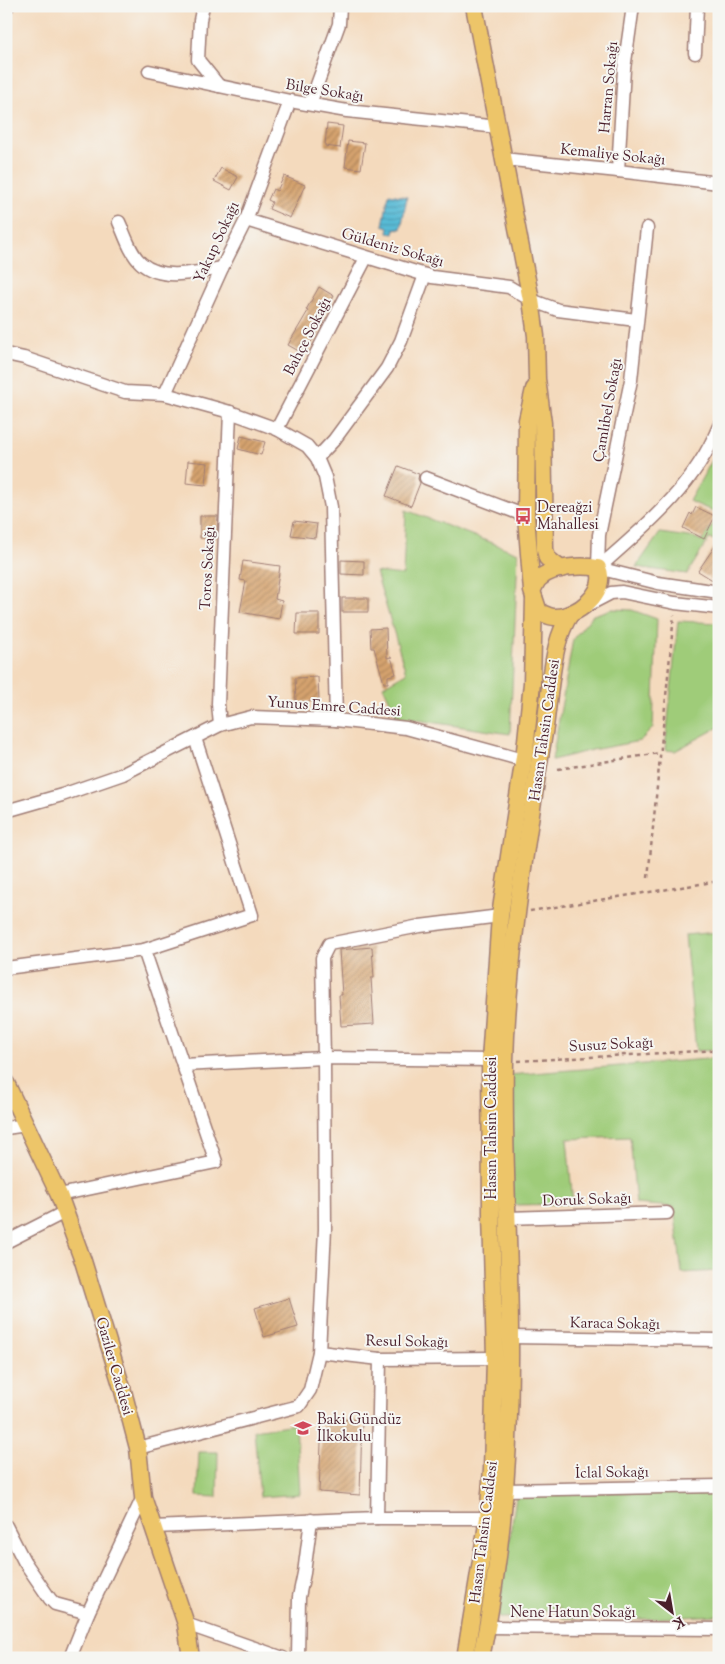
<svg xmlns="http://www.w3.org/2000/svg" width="725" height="1664" viewBox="0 0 725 1664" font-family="'Sorts Mill Goudy',serif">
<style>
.grass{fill:#9fcc79;stroke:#747652}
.water{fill:url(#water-rules);stroke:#516d80}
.building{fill:url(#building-hatch)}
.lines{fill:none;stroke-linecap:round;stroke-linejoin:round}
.minor-casing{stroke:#9f7c74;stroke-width:15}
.major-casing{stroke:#9f7c74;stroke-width:19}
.path{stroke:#9f7c74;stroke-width:2.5;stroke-dasharray:4 4;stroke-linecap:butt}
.minor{stroke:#fff;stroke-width:12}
.major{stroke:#edc569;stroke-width:16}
.labels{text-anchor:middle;stroke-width:4;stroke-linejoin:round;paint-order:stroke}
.street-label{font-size:15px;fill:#4a1f2b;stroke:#f6f6f2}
.poi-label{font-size:15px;fill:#4a1f2b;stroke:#f6f6f2;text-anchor:start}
</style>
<defs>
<pattern id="water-rules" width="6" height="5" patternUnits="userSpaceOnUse" patternTransform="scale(1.25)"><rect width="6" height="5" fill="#58bbd6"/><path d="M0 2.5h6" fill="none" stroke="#4b97ae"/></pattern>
<pattern id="building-hatch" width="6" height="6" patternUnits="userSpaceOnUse" patternTransform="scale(1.25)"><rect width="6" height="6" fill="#d5a36e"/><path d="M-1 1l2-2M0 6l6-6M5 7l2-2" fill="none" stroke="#af845b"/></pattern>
</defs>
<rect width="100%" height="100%" fill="#f6f6f2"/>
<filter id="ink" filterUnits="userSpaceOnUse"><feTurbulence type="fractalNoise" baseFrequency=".02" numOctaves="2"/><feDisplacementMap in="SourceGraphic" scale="10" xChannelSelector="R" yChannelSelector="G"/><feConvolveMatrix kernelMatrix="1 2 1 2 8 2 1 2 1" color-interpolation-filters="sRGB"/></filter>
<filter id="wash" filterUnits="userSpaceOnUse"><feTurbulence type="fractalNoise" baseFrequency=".0096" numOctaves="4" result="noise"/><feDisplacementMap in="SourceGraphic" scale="20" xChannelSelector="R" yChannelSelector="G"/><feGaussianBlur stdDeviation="1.12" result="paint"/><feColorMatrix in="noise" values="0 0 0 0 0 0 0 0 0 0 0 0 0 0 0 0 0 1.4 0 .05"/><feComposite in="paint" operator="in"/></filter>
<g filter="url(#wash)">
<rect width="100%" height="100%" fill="#f4dabd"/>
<g class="grass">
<path d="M719,448V514L689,501Z"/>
<path d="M406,510L518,553L510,734L397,717L383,686L406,673L376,572L403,575Z"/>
<path d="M719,515V540L709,539L687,574L636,567L660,533L696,538L702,541Z"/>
<path d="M612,609L632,610L657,619L653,728L640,741L592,750L552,760L573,639L593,615Z"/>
<path d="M678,621L719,623V727L675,751L665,750Z"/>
<path d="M719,932V1050L696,1051L685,935Z"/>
<path d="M719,1058V1271L682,1273L674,1207L636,1204L630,1137L567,1139L573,1204L513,1205L509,1075Z"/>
<path d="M296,1424L300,1494L260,1497L254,1430Z"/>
<path d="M199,1452H218L217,1497L197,1496Z"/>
<path d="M719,1491V1615L646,1619L562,1618L559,1607L543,1611L540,1617L500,1618L498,1615L516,1497L523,1493Z"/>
</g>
<path class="water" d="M389,194L407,197L401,229L395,228L394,234L388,233L389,227L383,225Z"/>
<g id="blocks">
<g class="building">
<path d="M327,124L343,126L340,148L325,146Z"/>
<path d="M348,141L365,143L361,169L345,167Z"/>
<path d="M221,168L238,177L231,190L214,181Z"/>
<path d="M284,176L305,185L290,218L269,209L272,202L268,200L273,189L277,191Z"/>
<path d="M319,287L334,296L314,331L317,332L304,354L288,345L308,311L306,310Z"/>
<path d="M241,436L265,442L261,455L238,449Z"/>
<path d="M188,461L208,463L206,485L186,483Z"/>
<path d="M398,466L419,474L418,479L420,483L411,506L386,496Z"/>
<path d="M696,507L715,516L704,539L683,528L690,513L692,515Z"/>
<path d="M200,516H218L217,538H200Z"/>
<path d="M294,521L317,524L315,538L291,535Z"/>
<path d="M719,540V584L698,571Z"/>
<path d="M341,560L364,561V575L341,574Z"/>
<path d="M243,561L280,566L275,599L282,601L279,619L240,612L246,581L240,580Z"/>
<rect x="342" y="598" width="26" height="14"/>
<path d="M297,613H319V634H296Z"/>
<path d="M386,628L387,658L391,657L396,674L388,676V683H384L374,648H371L370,629Z"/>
<path d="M318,677L319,701L296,702L295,678Z"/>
<path d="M372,947L374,978H371L374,1024L341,1026L339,995H342L339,950Z"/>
<path d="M289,1298L298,1327L264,1337L255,1308Z"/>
<path d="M322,1419L362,1420L360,1495L319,1492Z"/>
</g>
</g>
</g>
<g filter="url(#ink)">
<use href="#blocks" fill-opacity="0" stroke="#9f7c74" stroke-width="1"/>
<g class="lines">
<g class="minor-casing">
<g id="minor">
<path d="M203,6L200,20L198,60L219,86"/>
<path d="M6,7L8,6"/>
<path d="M695,53L697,6"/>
<path d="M149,71L290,101L347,111L498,127"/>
<path d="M310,104L339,24L340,6"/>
<path d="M503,159L618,171L719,183"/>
<path d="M618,171L624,69L633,6"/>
<path d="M246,220L432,277L509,287L531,300L558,310L636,320"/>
<path d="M119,222C125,235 130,253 141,263C162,282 198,272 222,268"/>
<path d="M6,354L24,358L125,392L165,394L230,412L277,429L307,446L317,458L325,477L331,507L336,720"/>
<path d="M165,394L222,268L246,220L290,101"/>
<path d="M277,429L366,258"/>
<path d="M317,458L334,440L387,368L401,341L425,275"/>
<path d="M426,478L526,516"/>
<path d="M598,568L599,535L631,380L647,228"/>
<path d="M598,568C646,526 694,487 719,426"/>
<path d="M598,568L658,583L719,592"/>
<path d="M588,605L611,593L622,592L675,603L719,608"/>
<path d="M220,725L218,704L230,412"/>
<path d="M6,811L62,795L123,774L220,725L251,717L336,720L406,728L523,760"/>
<path d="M6,968L144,950L252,915L195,738"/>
<path d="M183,1065L324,1058L490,1060"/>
<path d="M6,1128L26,1125"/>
<path d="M59,1195L216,1162L144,950"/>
<path d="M507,1218L667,1213"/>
<path d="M6,1242L65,1212"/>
<path d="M510,1337L719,1340"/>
<path d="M319,1352L380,1359L495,1358"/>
<path d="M138,1448L299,1406L310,1390L319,1352L325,1229L324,1058L322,958L329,944L420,926L500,916"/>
<path d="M505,1490L719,1486"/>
<path d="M377,1518L380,1359"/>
<path d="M6,1526L24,1561L50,1599L55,1604L88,1613"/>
<path d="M153,1527L377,1518H488"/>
<path d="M186,1624L283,1658"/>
<path d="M487,1627L719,1629"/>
<path d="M70,1658L88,1613L143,1497"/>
<path d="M298,1658L299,1597L304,1573L311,1520"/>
</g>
</g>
<g class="major-casing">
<g id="major">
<path d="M474,6L531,300L536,336L537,379L543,423L545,549L547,558L561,569"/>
<path d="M532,591C535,586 536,581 540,578C553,566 583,565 598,568C609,592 576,618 554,617C550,617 544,614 539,612L532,591L526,516L527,420L534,389"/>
<path d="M6,1083L59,1195L83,1261L123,1391L138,1448L143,1497L186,1624L191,1658"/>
<path d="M465,1658L488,1518L492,1469L495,1358L491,1214L490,1060L500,916L525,750L532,683L534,598"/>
<path d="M481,1658C503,1554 511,1442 510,1337C510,1245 503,1153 505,1061C508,959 524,857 540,757C544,736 547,715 549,694C553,666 555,637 571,613"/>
</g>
</g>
<g class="path">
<path d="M558,769L660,753"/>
<path d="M648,878L674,615"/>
<path d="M530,911L719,881"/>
<path d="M518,1061L719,1050"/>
</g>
<use href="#minor" class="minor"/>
<use href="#major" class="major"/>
</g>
</g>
<defs>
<g id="bus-bare" transform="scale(1.35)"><path d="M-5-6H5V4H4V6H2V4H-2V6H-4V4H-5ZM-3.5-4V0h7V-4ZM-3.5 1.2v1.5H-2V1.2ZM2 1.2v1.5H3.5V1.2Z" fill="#d1495b" stroke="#f6f6f2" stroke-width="2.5" paint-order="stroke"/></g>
<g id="school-bare" transform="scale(1.35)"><path d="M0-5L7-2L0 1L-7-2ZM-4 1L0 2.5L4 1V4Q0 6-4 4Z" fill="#d1495b" stroke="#f6f6f2" stroke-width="2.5" paint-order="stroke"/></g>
</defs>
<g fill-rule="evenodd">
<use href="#bus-bare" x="523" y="516"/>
<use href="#school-bare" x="303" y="1428"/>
</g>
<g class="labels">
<g class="street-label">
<text transform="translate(608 87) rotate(-85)" y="5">Harran Sokağı</text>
<text transform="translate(325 90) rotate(9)" y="5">Bilge Sokağı</text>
<text transform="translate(613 154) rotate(6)" y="5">Kemaliye Sokağı</text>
<text transform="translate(216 242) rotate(-65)" y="5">Yakup Sokağı</text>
<text transform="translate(393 247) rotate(16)" y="5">Güldeniz Sokağı</text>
<text transform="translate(307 336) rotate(-63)" y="5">Bahçe Sokağı</text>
<text transform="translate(607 410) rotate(-80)" y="5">Çamlıbel Sokağı</text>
<text transform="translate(207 568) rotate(-87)" y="5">Toros Sokağı</text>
<text transform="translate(334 706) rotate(4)" y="5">Yunus Emre Caddesi</text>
<text transform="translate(544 730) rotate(-82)" y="5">Hasan Tahsin Caddesi</text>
<text transform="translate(611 1044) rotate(-3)" y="5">Susuz Sokağı</text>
<text transform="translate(491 1128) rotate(-90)" y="5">Hasan Tahsin Caddesi</text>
<text transform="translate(587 1199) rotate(-2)" y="5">Doruk Sokağı</text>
<text transform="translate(615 1323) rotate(1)" y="5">Karaca Sokağı</text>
<text transform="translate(407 1341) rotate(1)" y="5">Resul Sokağı</text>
<text transform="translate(115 1366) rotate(74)" y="5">Gaziler Caddesi</text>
<text transform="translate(612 1472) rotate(-1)" y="5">İclal Sokağı</text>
<text transform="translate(483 1532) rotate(-83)" y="5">Hasan Tahsin Caddesi</text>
<text x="573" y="1617">Nene Hatun Sokağı</text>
</g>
<g class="poi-label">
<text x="537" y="512">Dereağzi<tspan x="537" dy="17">Mahallesi</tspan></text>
<text x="317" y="1424">Baki Gündüz<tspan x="317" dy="17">İlkokulu</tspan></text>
</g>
</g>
<rect width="725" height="1664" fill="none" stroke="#f6f6f2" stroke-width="25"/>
<g transform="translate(672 1612) rotate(149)" stroke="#f6f6f2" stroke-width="4" paint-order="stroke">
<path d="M0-4L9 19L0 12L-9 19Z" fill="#4a1f2b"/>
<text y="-8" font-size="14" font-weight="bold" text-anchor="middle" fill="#4a1f2b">K</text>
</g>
</svg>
